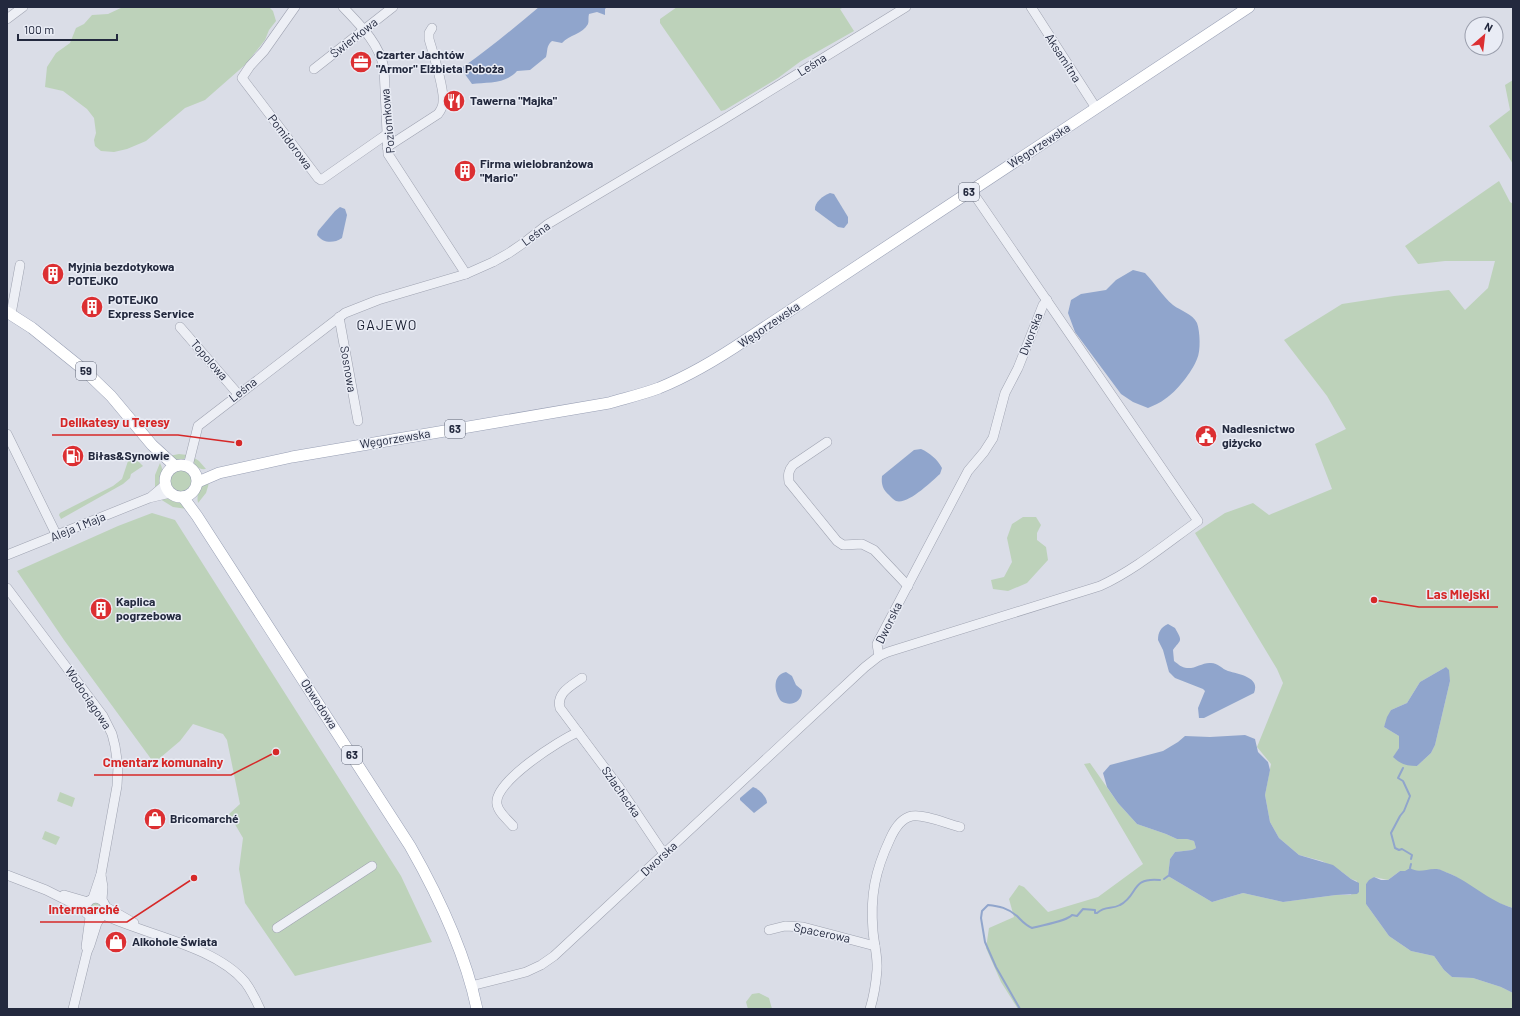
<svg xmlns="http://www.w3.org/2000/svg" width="1520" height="1016" viewBox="0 0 1520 1016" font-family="Barlow,sans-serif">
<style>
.green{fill:#bdd2ba;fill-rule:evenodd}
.water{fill:#90a5cc}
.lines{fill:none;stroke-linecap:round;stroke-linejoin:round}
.stream{stroke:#90a5cc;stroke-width:2}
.minor-casing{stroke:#9fa3b1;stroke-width:10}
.major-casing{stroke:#989fb4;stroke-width:12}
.minor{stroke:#edeff5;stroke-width:9}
.major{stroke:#fff;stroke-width:11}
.labels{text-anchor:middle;stroke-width:3;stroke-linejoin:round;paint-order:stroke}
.shield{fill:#e9ecf5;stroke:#5e6475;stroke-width:1}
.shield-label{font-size:11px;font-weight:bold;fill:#23293e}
.street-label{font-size:12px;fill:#23293e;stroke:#e9ecf5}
.poi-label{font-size:12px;font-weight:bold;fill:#23293e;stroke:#e9ecf5;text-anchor:start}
.quarter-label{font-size:14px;letter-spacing:1px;fill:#161b2e;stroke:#e9ecf5}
.leader{fill:none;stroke:#d62828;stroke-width:1.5}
.callout-dot{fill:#d62828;stroke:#e9ecf5;stroke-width:1.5}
.callout-label{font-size:13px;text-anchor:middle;font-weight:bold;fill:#d62828;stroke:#e9ecf5;stroke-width:3;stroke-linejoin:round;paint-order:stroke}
</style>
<rect width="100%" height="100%" fill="#dadde7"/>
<g class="green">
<path d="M123,7H269L273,11L276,21L269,30L265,40L246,64L205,100L185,108L146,141L127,149L114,152L101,151L95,146L94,140L96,133L94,118L87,109L63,91L45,87L47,67L56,53L70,43L76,28L84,24L92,15L108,14Z"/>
<path d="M677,7H844L840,9L854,31L801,61L778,78L725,110L721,111L660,23V19Z"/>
<path d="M1513,80V164L1489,126L1510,110L1505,85Z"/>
<path d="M1499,181L1510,202L1513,204V908L1495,902L1453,875L1437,869L1421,872L1400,871L1388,880L1374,877L1366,884V904L1389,936L1411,951L1434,956L1444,970L1452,977L1473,978L1501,987L1513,993V1009H1018L1001,982L986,948L989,928L1014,917L1009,899L1019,885L1024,887L1048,912L1098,897L1143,864L1084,764L1090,763L1118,803L1137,824L1166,834L1177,839H1187L1194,841L1196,848L1192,850L1175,852L1170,859L1168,876L1212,902L1243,893L1283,902L1336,895H1351L1357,881L1351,879L1342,872L1322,861L1299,855L1279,838L1270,822L1265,795L1271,764L1257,747L1283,683L1277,669L1195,533L1225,513L1253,503L1269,515L1332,489L1315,444L1346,429L1327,396L1284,340L1342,304L1394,296L1449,290L1465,310L1488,288L1495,261H1445L1418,264L1405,246ZM1446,667L1450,681L1435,745L1431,753L1417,766L1394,757L1399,748V736L1384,727L1391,710L1407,703L1420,682Z"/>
<path d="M179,454L187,455C182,464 176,461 169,456Z"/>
<path d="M193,457L199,461L206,469C198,470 193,465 193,457Z"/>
<path d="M129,458H135L143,466L131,474L130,478L123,484L61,519L59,515L60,513L113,486L122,479Z"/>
<path d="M160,463C165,473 163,481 155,488V475Z"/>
<circle cx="182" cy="481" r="12"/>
<path d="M209,483L206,493L198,503C196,494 200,485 209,483Z"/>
<path d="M170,498L183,504L187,509L173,507L160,499Z"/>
<path d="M152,513L175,520L401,876L432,942L295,976L245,903L239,869L243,838L229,814L240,804L227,740L223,734L193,724L180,741L154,763L64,640L17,571L118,526Z"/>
<path d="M1023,517H1036L1041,525L1037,533V540L1046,547L1048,560L1027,583L1008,591L993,589L991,580L1004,577L1012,562L1007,538L1012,524Z"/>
<path d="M60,792L75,798L72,807L57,801Z"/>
<path d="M45,831L60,837L56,845L42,839Z"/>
<path d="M97,902L102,906L100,913L95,915L90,910L91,904Z"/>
<path d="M759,993L769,998L772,1009H748L746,1002L752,994Z"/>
</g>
<g class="water">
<path d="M539,7H607L605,9V15L597,12L589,14C588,18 589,21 588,24C583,34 569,35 562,43L552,41C546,46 548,50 546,57L530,70L517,71C506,84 487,82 472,84L462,70L463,67C490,48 514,28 539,7Z"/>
<path d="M830,193L834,194L848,217V223L844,228L838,227L815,210C814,202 823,196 830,193Z"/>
<path d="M340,207L345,209L347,215L342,238C333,244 323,243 317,235L318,231L335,211Z"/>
<path d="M1133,270L1145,273C1155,283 1162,296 1173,305C1181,311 1193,314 1197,323C1200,331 1201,351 1197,359C1192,372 1176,392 1165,399C1160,403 1154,405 1148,408L1133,402L1121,394L1075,332L1068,313L1071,300L1081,294L1106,290L1116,280Z"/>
<path d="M921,449C930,453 937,459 942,468L940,474C932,481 908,505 896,501C894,500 891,497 889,495C883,490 881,484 882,476L914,450Z"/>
<path d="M1168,624L1175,628C1183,642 1181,639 1173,650L1174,661C1178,664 1182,668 1187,668C1195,669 1203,662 1211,663C1218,663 1222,669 1228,671C1238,674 1261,677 1254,693L1204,718H1199L1198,708L1205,691L1203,689L1175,678L1169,672L1163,650L1158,640C1158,632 1161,627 1168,624Z"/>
<path d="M1446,667L1449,670L1450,681L1435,745L1431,753L1417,766C1407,766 1400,764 1393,757L1399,748V736L1384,727L1387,717L1391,710L1407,703L1420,682Z"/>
<path d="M786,672L792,676L796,685L802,690C802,703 790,707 781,701C774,692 772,675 786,672Z"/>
<path d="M1245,735L1255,739L1258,752L1268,762L1270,770L1265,795L1270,822L1279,838L1299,855L1333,865L1351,879L1359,883V892L1357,894L1336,895L1283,902L1243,893L1212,902L1168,876L1170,859L1175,852L1192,850L1196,848L1194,841L1187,839H1177L1166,834L1137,824L1118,803L1107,787L1103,773L1110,765L1163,751L1178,742L1185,736L1210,737Z"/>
<path d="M753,787C759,789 767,797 767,803L754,813L740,800V798Z"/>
<path d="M1410,868C1419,874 1427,868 1437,869C1440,869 1445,872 1448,873C1471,882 1488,901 1513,908V993L1501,987L1473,978L1452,977L1444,970L1434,956L1411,951L1389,936L1366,904V884L1369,880L1374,877L1381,880H1388L1400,871H1405Z"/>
</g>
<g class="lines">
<g class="stream">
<path d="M1403,768L1398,778L1403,781L1410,796L1404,811L1400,816L1391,833L1395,848L1399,850L1402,849L1412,855L1411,859"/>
<path d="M1410,868L1411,864"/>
<path d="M1164,879L1168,876"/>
<path d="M1020,1009L996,967L985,942L981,918L982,911L988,905C999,906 1008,908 1017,916C1022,921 1025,925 1032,928C1041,925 1066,922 1072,915L1077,916L1083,909L1095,910V913H1097C1106,905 1111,910 1120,905C1139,895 1130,877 1160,880"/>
</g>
<g class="minor-casing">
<g id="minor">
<path d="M295,7L264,51L250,66L242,78L318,178L321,180L387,134"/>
<path d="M343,7C360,25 379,43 384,68L388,154L466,274"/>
<path d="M1031,7L1096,108"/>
<path d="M7,19L23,7"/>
<path d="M314,69L393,7"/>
<path d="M387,147L438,114C441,110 443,107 443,102C445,90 433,53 429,39V33L432,28"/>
<path d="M11,314L20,265"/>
<path d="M339,317L358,421"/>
<path d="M180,327L238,394"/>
<path d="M7,434L57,536"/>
<path d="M827,442L793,465C788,471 788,475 789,482L837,541L843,545L862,544L874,550L908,586"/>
<path d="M188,466L198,426L345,313L378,300L466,274L493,262L509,253L525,242L548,224L721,121L906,7"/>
<path d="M152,496L165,485"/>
<path d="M7,555L149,498L170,493"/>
<path d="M7,588L103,716L112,734L115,746L118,767L117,786L101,874L93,898"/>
<path d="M879,656L877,644L878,642L968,471L984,452L993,438L1005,393L1018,368L1043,305L1047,300"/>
<path d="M582,678C571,686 556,693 560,708L619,787L664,854"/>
<path d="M513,826C508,820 498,812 497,804C493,782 560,740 578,732"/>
<path d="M7,875L46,890L86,910"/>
<path d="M101,875L103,887L102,900"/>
<path d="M64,895L88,902"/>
<path d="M106,907L134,923"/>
<path d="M104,915C146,935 215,946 245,982C251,990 256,1000 260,1009"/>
<path d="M277,928L372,866"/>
<path d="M769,930L785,926L803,927L875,946"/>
<path d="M86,947L90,917"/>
<path d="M471,986L526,972L541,965L554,956L865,667L879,656L888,652L1100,586C1135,570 1167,543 1198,521L971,190"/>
<path d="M73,1009L87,952L90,945L97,923L106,910C106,898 93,894 86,904V913L93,918H100"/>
<path d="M870,1009C874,996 876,983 877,970C878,957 874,944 873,931C870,896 875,871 890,839C894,830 901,818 912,816C925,814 947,824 960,827"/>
</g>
</g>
<g class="major-casing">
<g id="major">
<path d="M7,312L32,328L84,370L111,396L152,445L175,466"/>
<circle cx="181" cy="481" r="16"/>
<path d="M198,482L219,473L292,457L609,403C626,398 643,394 659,388C691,375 719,358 747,339L1249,7"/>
<path d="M183,497L197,516L410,846C439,897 465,952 477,1009"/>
</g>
</g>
<use href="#minor" class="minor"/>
<use href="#major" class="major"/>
</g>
<defs>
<g id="office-disc" transform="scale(1.15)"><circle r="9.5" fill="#dc2f32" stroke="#e9ecf5"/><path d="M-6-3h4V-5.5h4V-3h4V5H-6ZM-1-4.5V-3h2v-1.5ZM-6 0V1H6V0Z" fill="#fff"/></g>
<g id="restaurant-disc" transform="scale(1.15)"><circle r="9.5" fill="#dc2f32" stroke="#e9ecf5"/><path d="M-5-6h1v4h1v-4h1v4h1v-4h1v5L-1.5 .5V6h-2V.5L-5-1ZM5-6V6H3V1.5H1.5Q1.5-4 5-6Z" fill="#fff"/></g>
<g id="building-disc" transform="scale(1.15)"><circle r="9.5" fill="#dc2f32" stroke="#e9ecf5"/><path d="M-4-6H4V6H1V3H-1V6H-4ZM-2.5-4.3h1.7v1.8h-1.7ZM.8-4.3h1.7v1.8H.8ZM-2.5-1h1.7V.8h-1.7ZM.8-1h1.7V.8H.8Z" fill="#fff"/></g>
<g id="civic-disc" transform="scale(1.15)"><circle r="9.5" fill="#dc2f32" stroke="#e9ecf5"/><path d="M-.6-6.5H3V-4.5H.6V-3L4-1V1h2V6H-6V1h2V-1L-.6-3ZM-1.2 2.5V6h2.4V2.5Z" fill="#fff"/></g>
<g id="fuel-disc" transform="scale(1.15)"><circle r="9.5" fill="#dc2f32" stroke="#e9ecf5"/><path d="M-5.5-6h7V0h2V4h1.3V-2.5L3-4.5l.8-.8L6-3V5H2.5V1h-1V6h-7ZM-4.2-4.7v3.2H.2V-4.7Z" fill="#fff"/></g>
<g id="shop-disc" transform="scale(1.15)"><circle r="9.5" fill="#dc2f32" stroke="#e9ecf5"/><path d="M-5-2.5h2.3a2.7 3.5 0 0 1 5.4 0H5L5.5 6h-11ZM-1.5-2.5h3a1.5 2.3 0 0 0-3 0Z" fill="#fff"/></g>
</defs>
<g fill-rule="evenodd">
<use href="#office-disc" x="361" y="62"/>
<use href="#restaurant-disc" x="454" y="101"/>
<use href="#building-disc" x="465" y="171"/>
<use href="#building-disc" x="53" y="274"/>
<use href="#building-disc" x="92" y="307"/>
<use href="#civic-disc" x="1206" y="436"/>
<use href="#fuel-disc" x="73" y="456"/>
<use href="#building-disc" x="101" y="609"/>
<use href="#shop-disc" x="155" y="819"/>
<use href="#shop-disc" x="116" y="942"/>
</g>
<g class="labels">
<g class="shield">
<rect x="959" y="183" width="20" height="18" rx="3"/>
<rect x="76" y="362" width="20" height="18" rx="3"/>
<rect x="445" y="420" width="20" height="18" rx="3"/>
<rect x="342" y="746" width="20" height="18" rx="3"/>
</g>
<g class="shield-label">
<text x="969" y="196">63</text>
<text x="86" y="375">59</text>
<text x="455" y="433">63</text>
<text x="352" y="759">63</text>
</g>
<g class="street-label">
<text transform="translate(354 38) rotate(-38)" y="4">Świerkowa</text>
<text transform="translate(1063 58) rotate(57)" y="4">Aksamitna</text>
<text transform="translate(812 65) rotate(-32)" y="4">Leśna</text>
<text transform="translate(388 121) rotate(-95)" y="4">Poziomkowa</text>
<text transform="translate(290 142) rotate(53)" y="4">Pomidorowa</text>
<text transform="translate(1039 146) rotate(-33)" y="4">Węgorzewska</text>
<text transform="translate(536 234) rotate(-36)" y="4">Leśna</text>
<text transform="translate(769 325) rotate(-34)" y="4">Węgorzewska</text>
<text transform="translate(1031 334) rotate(-69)" y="4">Dworska</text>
<text transform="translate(209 360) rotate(49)" y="4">Topolowa</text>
<text transform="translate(348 369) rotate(80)" y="4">Sosnowa</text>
<text transform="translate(243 390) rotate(-38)" y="4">Leśna</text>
<text transform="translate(395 439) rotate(-9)" y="4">Węgorzewska</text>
<text transform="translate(78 527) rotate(-22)" y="4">Aleja 1 Maja</text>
<text transform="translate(889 623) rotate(-64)" y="4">Dworska</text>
<text transform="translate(88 698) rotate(56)" y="4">Wodociągowa</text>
<text transform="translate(319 704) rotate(57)" y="4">Obwodowa</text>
<text transform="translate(621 792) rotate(55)" y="4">Szlachecka</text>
<text transform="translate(659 859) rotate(-43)" y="4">Dworska</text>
<text transform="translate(822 933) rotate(12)" y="4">Spacerowa</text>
</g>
<g class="poi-label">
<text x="376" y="59">Czarter Jachtów<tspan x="376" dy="14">"Armor" Elżbieta Poboża</tspan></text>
<text x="470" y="105">Tawerna "Majka"</text>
<text x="480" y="168">Firma wielobranżowa<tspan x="480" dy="14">"Mario"</tspan></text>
<text x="68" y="271">Myjnia bezdotykowa<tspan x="68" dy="14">POTEJKO</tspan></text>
<text x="108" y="304">POTEJKO<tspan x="108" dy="14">Express Service</tspan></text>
<text x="1222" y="433">Nadlesnictwo<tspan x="1222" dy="14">giżycko</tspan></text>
<text x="88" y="460">Biłas&amp;Synowie</text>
<text x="116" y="606">Kaplica<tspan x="116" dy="14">pogrzebowa</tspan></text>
<text x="170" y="823">Bricomarché</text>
<text x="132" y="946">Alkohole Świata</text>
</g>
<g class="quarter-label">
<text x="387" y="330">GAJEWO</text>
</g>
</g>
<path class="leader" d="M239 443L178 435H52M1374 600L1419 607H1498M276 752L231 775H94M194 878L127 922H40"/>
<g class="callout-dot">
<circle cx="239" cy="443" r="4"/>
<circle cx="1374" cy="600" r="4"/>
<circle cx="276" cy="752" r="4"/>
<circle cx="194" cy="878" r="4"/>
</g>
<g class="callout-label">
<text x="115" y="427">Delikatesy u Teresy</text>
<text x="1458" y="599">Las Miejski</text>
<text x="163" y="767">Cmentarz komunalny</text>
<text x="84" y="914">Intermarché</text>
</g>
<rect width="1520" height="1016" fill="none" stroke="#23293e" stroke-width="16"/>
<g transform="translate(1484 36) rotate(28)"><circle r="19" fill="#e9ecf5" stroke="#9a9eac"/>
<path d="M0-3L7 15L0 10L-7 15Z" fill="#dc2f32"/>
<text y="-6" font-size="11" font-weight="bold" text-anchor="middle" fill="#23293e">N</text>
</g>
<path d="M18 34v6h99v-6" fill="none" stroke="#23293e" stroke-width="2"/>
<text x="24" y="34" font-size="12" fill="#23293e" stroke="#e9ecf5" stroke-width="3" paint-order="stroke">100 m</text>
</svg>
